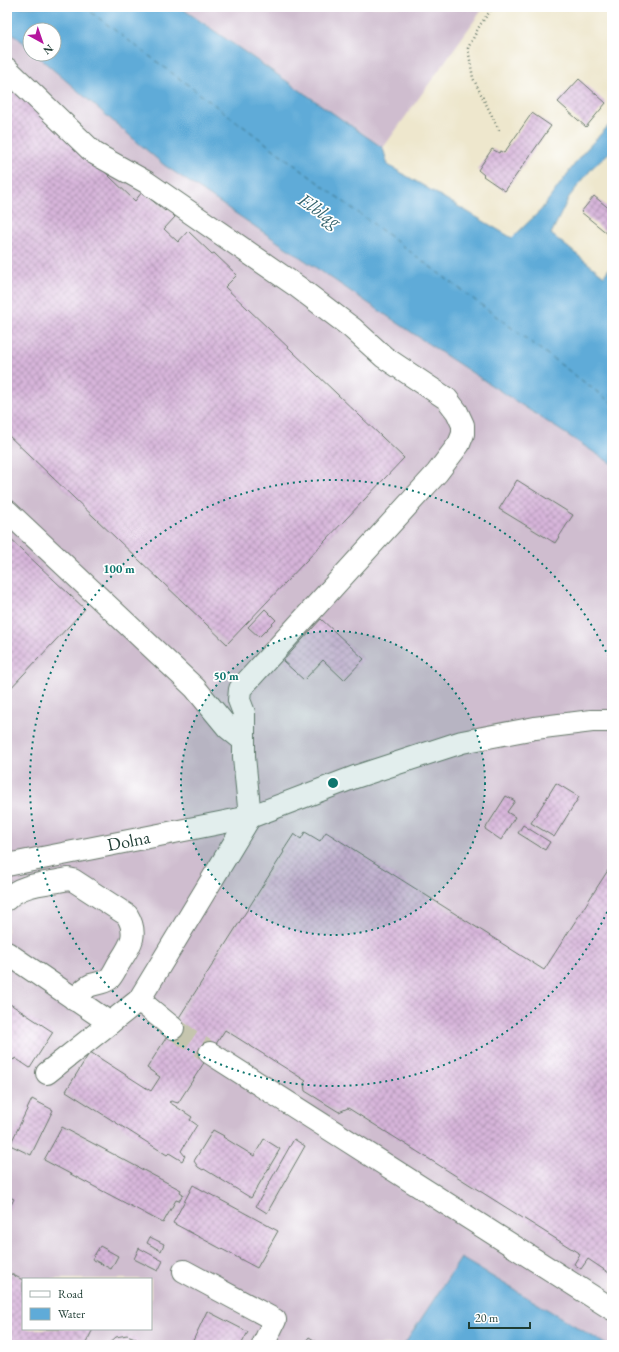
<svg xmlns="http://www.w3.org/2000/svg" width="619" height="1352" viewBox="0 0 619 1352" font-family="'EB Garamond',serif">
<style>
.industrial{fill:#cfbdcf;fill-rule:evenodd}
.water{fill:#5fabd8;stroke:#3f7486}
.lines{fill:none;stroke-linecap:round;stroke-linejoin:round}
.ferry{stroke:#35646d;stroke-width:1;stroke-dasharray:5 4;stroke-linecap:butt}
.building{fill:url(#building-cross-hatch)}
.minor-tunnel{stroke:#c5c5ae;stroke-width:22;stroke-dasharray:22 11;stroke-linecap:butt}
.minor-casing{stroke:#67786a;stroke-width:24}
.path{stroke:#67786a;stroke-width:2.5;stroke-dasharray:1 3;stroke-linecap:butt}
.minor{stroke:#fff;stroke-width:22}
.ring{fill:none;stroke:#0f766e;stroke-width:2;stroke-dasharray:2 4}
.labels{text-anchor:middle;stroke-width:3.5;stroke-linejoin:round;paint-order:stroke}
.street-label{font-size:18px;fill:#1f3d34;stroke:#fff}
.water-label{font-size:19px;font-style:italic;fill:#35646d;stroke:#fff}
.centre{fill:#0f766e;stroke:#fff;stroke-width:2}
.ring-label{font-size:12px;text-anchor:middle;font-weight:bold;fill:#0f766e;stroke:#fff;stroke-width:3.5;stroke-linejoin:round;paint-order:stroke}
</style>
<defs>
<pattern id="building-cross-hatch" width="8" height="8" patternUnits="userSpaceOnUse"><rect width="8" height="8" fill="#d7b5da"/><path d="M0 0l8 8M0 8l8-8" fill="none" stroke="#ae94b2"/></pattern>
</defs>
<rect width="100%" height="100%" fill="#fff"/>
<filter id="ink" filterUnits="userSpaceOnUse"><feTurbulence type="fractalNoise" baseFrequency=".025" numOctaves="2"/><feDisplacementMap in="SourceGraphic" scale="8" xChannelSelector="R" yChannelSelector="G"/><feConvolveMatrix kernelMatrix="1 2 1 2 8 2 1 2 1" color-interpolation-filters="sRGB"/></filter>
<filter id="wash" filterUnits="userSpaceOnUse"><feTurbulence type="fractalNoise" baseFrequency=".012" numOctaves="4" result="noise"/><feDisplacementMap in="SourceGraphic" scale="16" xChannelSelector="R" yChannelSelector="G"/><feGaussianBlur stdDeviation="0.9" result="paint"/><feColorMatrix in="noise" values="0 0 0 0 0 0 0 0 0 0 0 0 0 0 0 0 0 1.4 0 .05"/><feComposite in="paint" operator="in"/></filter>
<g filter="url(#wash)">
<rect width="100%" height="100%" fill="#eee7cd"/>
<g class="industrial">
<path d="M181,7H484L383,148Z"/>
<path d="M7,28L30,49V54H35L164,165L445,355L612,464V1345H607L461,1258L404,1345H7ZM23,1279H151V1329H23Z"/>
</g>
<g class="water">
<path d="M7,7H180L383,148L388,165L512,238L541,210L582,154L612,122V150L593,167L569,197L551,234L604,276L612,264V464L445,355L164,165L35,54H54V30H30V49L7,28Z"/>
<path d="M461,1258L607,1345H404Z"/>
</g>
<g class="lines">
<path class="ferry" d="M84,7L612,403"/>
</g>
<g id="blocks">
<g class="building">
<path d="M7,78L135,201L142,192L165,211L167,209L175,217L164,229L178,242L188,231L212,254L214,253L237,275L225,287L404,458L227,644L7,434Z"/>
<path d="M579,79L606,103L586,127L558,102Z"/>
<path d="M532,113L551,126L505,191L483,176L484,175L478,170L492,149L499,153L500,151L504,153Z"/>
<path d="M594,196L612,211V229L608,234L581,212Z"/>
<path d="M517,480L573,515L555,543L499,509Z"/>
<path d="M7,536L85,609L7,692Z"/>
<path d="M265,609L276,620L259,637L248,627Z"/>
<path d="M321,619L364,659L344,680L323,660L304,680L283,661Z"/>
<path d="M556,783L579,797L554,837L531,823Z"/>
<path d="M506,796L515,801L507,812L515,817L501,840L485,829Z"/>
<path d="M523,825L550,842L545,850L518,833Z"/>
<path d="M305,832L320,841L326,832L544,970L612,864V1275L588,1259L581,1269L574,1264L580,1254L348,1108L339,1112L305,1091L304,1083L306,1081L225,1030L178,1103L171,1101L169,1102L192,1117L190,1120L197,1125L181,1151L185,1156L182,1161L169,1153L167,1155L66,1091L90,1052L151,1091L160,1077L147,1068L284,852L283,851L294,834L301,839Z"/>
<path d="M7,1002L53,1032L30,1068L15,1058L14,1060L7,1056Z"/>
<path d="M32,1099L53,1110L31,1155L10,1145Z"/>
<path d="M62,1127L181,1190L180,1192L183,1194L179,1201L176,1200L163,1223L44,1160Z"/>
<path d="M213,1130L224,1136L223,1137L254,1156L264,1139L280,1149L251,1198L204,1169L203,1170L198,1167L194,1161Z"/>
<path d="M294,1139L305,1146L267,1213L256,1206Z"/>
<path d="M193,1185L278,1231L257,1268L173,1223Z"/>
<path d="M7,1196L14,1199L7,1213Z"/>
<path d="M150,1237L164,1244L161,1251L147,1243Z"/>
<path d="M100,1246L118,1256L111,1269L92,1259Z"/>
<path d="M139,1248L163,1261L158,1271L134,1259Z"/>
<path d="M7,1272L23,1280V1329H93L85,1345H7Z"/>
<path d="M207,1311L248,1332L241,1345H191Z"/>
<path d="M127,1335L135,1338L142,1345H107L116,1337Z"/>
<path d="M309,1337L322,1345H303Z"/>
</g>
</g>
</g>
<g filter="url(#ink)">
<use href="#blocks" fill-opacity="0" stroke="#67786a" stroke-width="1"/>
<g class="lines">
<path class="minor-tunnel" d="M173,1028L210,1053"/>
<g class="minor-casing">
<g id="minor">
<path d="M7,69L94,153L146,182L298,287L352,328L384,357L447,399L457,412L463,425V434L459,444L437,473L240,689L239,700L244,713V757L250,817L139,1000L47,1073"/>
<path d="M7,511L195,688L228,728L244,741"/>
<path id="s1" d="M7,865L250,817L355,777L462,742L535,728L592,721H612"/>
<path d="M7,899C22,883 48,884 68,879L73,880L127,915C139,935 130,946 119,963C116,968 113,975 109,979C103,983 97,983 91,985C84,988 80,994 75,1000"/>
<path d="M7,953L110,1023"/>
<path d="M139,1000L173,1028"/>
<path d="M210,1053L612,1309"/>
<path d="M184,1271L275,1320L263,1345"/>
</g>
</g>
<g class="path">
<path d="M493,7L480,25L468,48L473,78L500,132"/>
<path d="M610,79L612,78"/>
</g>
<use href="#minor" class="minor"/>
</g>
</g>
<circle cx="333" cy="783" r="152" fill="#0f766e" fill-opacity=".12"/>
<g class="ring">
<circle cx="333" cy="783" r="152"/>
<path d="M612 901A303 303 0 1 1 612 665"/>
</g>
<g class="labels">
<g class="street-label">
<text dy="6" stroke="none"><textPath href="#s1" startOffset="124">Dolna</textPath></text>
</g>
<g class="water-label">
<text transform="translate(320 210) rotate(34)" y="7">Elbląg</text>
</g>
</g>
<circle cx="333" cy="783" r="6" class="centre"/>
<g class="ring-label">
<text x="119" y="573">100 m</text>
<text x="226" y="680">50 m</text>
</g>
<rect width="619" height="1352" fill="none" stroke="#fff" stroke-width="24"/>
<rect x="22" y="1278" width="130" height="52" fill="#ffffff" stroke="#a5b1ae"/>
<rect x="30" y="1291" width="20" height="6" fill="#ffffff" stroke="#a5b1ae"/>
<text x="58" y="1298" font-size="12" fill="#1f3d34">Road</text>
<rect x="30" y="1308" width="20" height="12" fill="#5fabd8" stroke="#a5b1ae"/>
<text x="58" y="1318" font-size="12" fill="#1f3d34">Water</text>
<g transform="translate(42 42) rotate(140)"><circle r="19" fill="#ffffff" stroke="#a5b1ae"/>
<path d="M0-3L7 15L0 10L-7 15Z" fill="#b5179e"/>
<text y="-6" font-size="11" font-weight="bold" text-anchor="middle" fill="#1f3d34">N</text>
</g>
<path d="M469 1322v6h61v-6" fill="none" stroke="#1f3d34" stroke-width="2"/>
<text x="475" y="1322" font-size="12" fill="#1f3d34" stroke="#ffffff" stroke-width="3" paint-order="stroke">20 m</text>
</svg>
